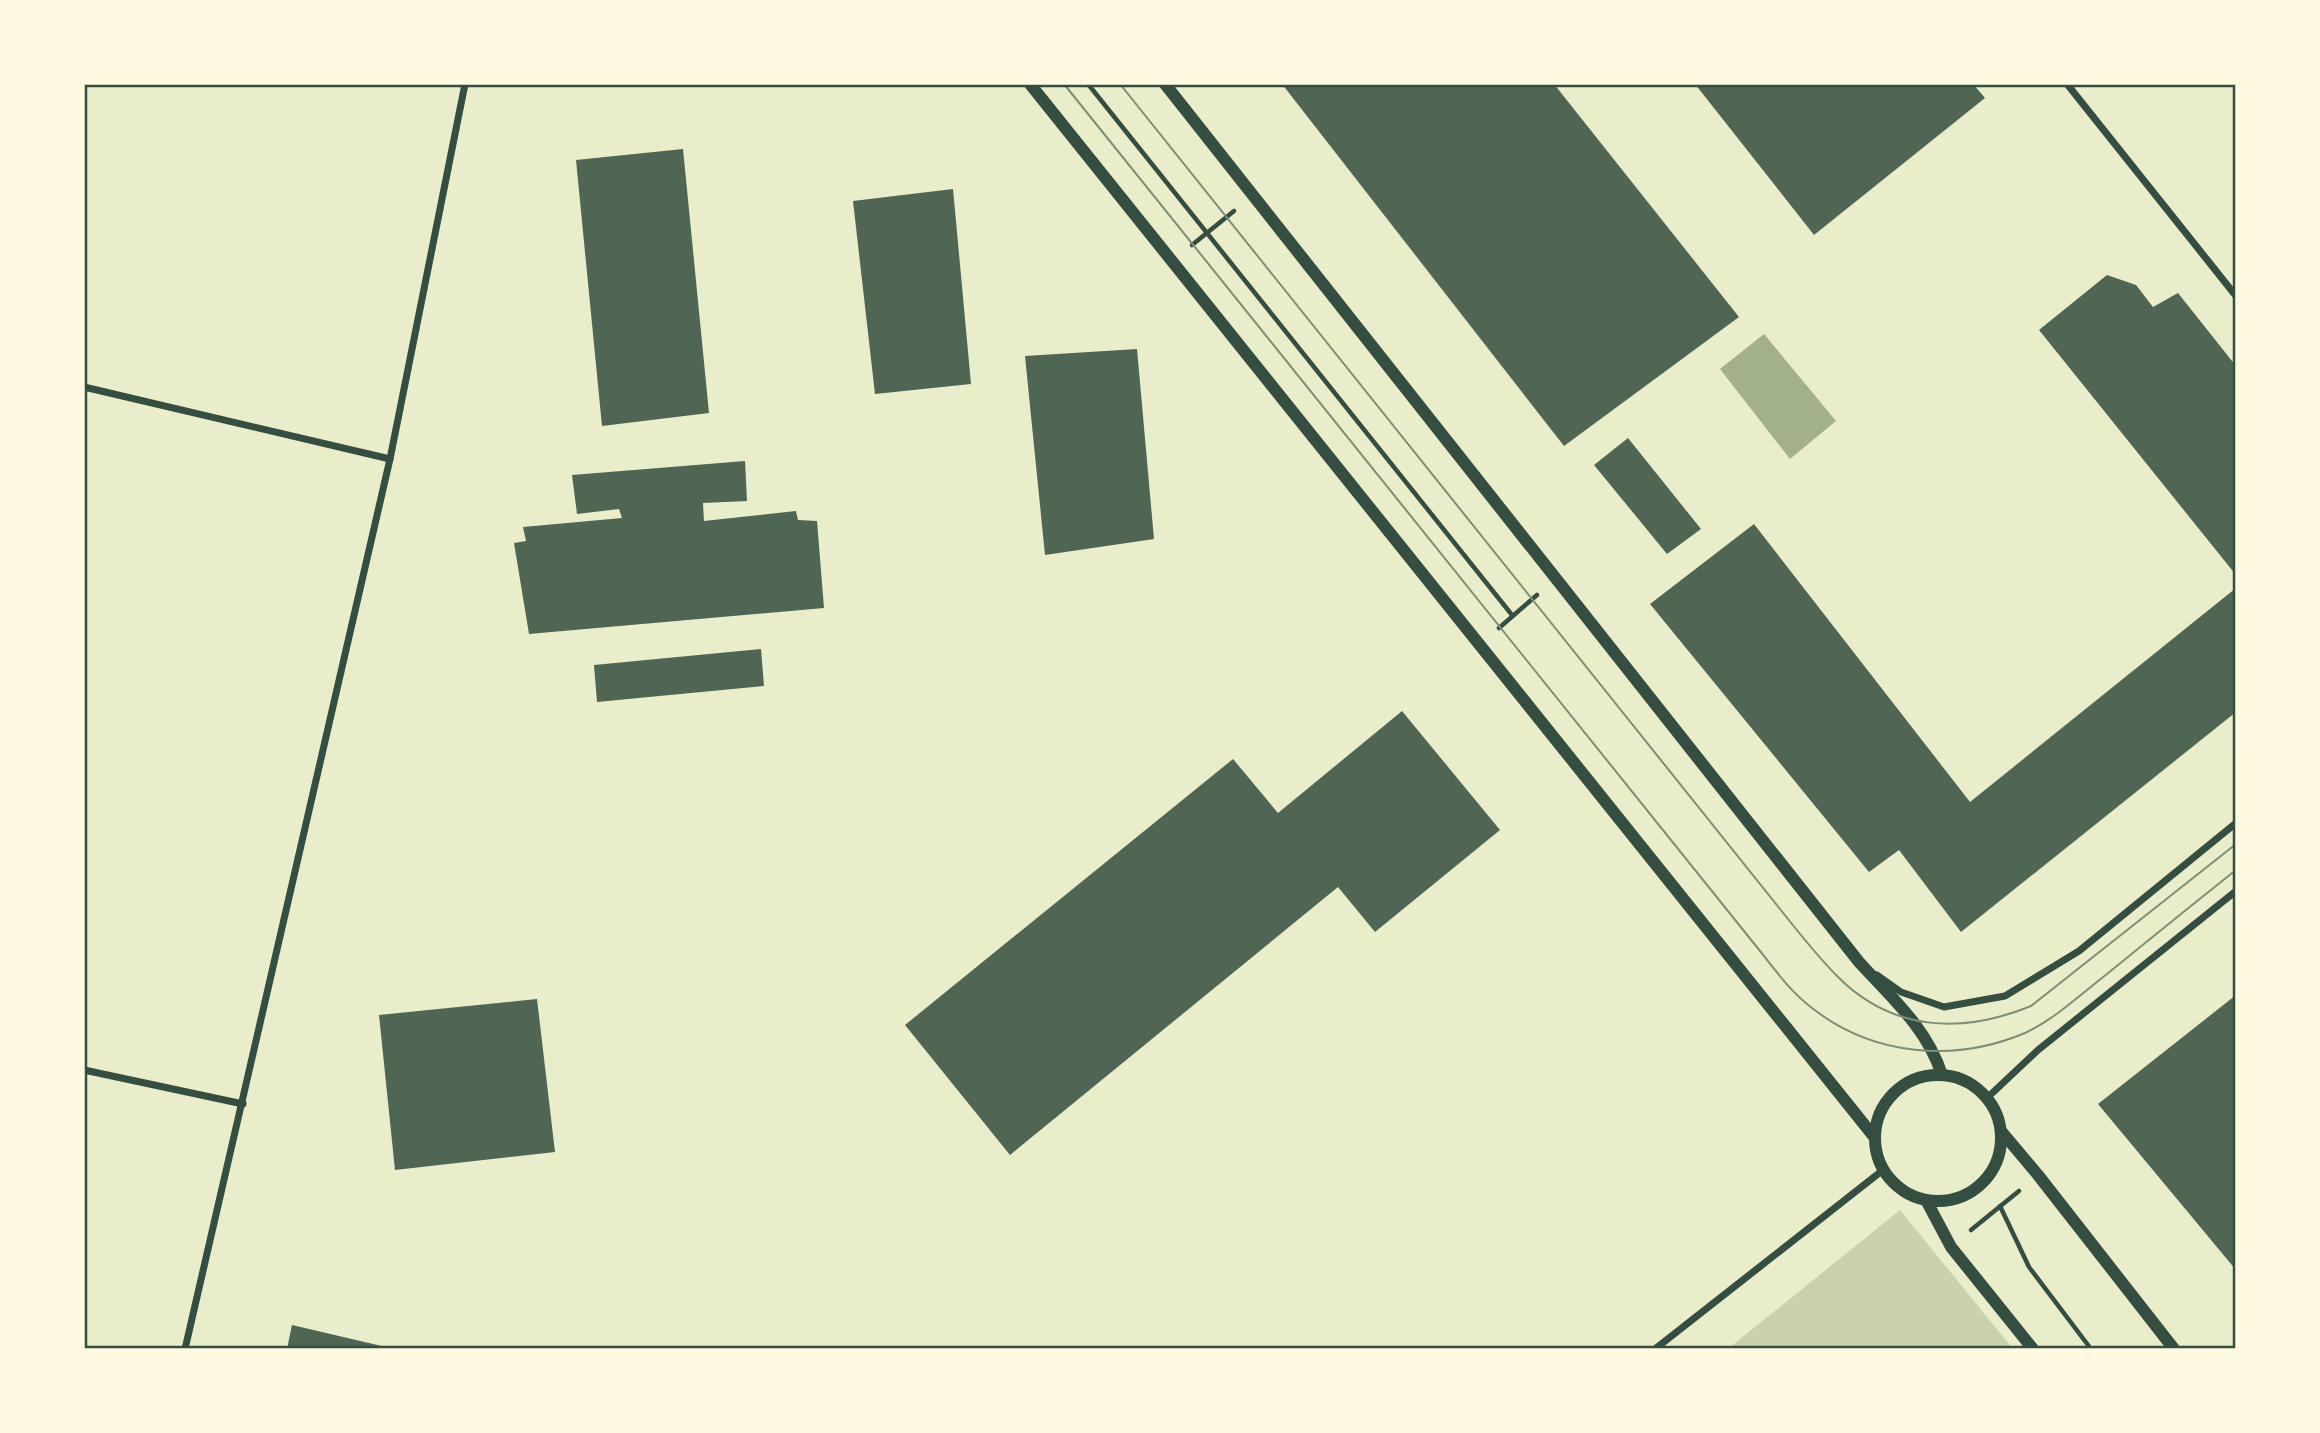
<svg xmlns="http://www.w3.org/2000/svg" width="2320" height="1433" viewBox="0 0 2320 1433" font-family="Barlow,sans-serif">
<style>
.green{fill:#cad2ad}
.water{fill:#a3b18a}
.building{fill:#4f6655}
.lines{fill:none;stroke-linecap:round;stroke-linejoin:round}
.path{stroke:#344e41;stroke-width:4.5}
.minor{stroke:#344e41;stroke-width:7}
.tertiary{stroke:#344e41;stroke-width:12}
.tram{stroke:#7c8e77;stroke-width:2}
.neatline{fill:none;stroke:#344e41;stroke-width:2.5}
</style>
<rect width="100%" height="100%" fill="#e9edc9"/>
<path class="green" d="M1900,1210L2013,1349H1730L1729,1348Z"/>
<path class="water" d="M1764,334L1836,421L1790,459L1720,369Z"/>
<g class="building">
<path d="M1282,84H1554L1739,317L1564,446Z"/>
<path d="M1695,84H1973L1985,98L1814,235Z"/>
<path d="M683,149L709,413L602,426L576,160Z"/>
<path d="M953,189L971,384L875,394L853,201Z"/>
<path d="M2107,275L2136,285L2153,307L2178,293L2236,366V575L2039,330Z"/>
<path d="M1137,349L1154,539L1045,555L1025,356Z"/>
<path d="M1628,438L1701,529L1667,554L1594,465Z"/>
<path d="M745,461L747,501L703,503L704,521L796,511L798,520L817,521L824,608L529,634L514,543L526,541L523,527L622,518L619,509L577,514L572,475Z"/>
<path d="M1754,524L1970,802L2236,588V712L1961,932L1899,850L1869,872L1650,604Z"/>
<path d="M761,649L764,686L597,702L594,665Z"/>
<path d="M1402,711L1500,830L1375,932L1338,887L1010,1155L905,1025L1233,759L1278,813Z"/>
<path d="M2236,995V1270L2098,1104Z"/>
<path d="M537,999L555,1152L395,1170L379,1015Z"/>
<path d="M292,1325L386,1347V1349H287Z"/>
</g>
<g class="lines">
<g class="path">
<path d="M1088,84L1512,615"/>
<path d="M1192,245L1234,211"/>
<path d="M1499,628L1537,595"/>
<path d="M2000,1206L2029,1267L2091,1349"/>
<path d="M1971,1230L2019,1191"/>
</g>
<g class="minor">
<path d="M2067,84L2236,296"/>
<path d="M84,387L390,459"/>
<path d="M1877,975L1901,992L1944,1007L2005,996L2079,951L2236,823"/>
<path d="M84,1070L243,1104"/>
<path d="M1987,1098L2038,1050L2236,891"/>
<path d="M185,1349L390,459L465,84"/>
<path d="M1655,1349L1883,1170"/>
</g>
<g class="tertiary">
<path d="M1030,84L1875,1138"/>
<path d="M1165,84L1859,962C1891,997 1927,1028 1942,1075"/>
<circle cx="1938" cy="1138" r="63"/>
<path d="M2001,1131L2038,1175L2174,1349"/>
<path d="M1926,1200L1951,1247L2033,1349"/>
</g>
<g class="tram">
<path d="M1064,84L1752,941C1771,964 1788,990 1812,1008C1873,1056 1954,1063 2025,1033C2055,1019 2081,994 2107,974C2150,939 2193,904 2236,870"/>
<path d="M1120,84L1796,929C1809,945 1823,962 1838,977C1893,1032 1963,1034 2031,1006L2236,844"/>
</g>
</g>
<rect width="2320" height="1433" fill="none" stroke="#fefae0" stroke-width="172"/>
<rect x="86" y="86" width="2148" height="1261" class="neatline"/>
</svg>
